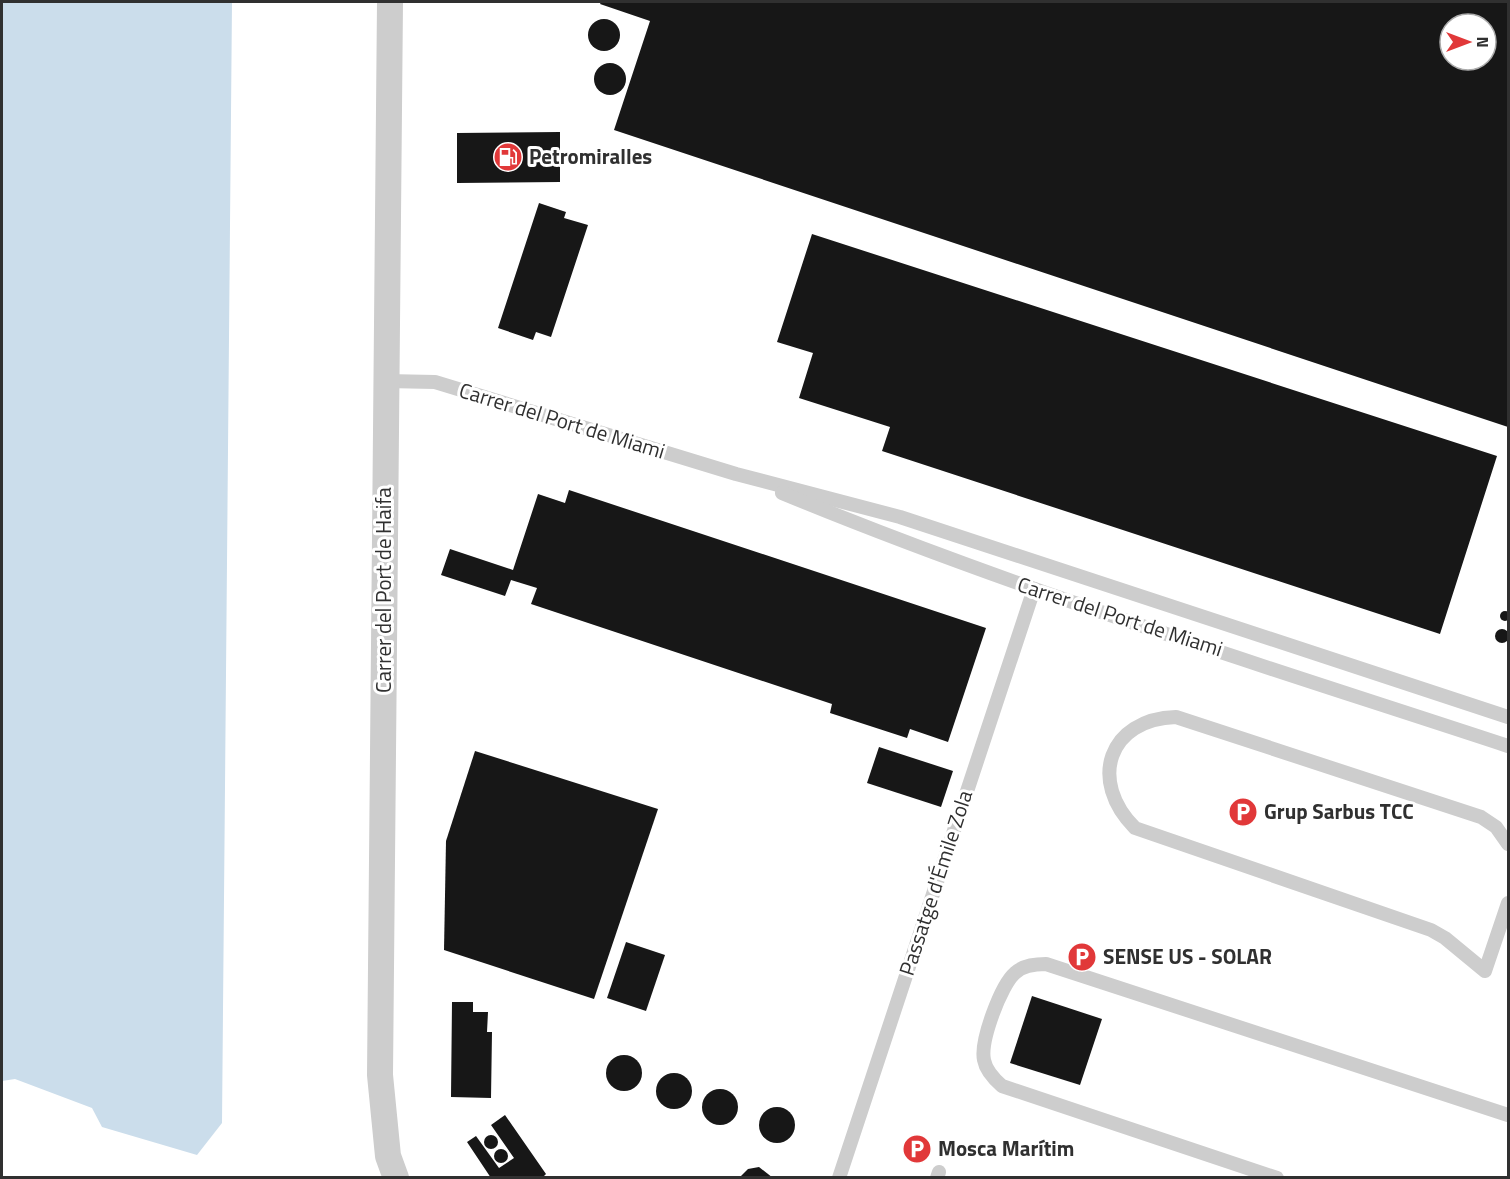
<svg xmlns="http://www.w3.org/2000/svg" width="1510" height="1179" viewBox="0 0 1510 1179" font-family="'Titillium Web',sans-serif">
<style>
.water{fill:#cbddeb}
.building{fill:#171717;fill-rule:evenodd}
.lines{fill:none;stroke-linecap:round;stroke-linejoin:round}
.service{stroke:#cdcdcd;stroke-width:14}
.minor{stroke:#cdcdcd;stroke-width:26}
.labels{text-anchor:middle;stroke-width:6;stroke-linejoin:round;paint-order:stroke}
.poi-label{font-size:21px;font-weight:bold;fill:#303030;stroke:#fff;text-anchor:start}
.street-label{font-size:21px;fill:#303030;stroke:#fff}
</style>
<rect width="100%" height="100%" fill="#fff"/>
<path class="water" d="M2,2H232L222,1123L197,1155L102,1127L92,1108L15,1079L2,1081Z"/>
<g class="building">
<path d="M601,2H1508V427L614,130L650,21L600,4ZM1450,24H1486V60H1450Z"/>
<circle cx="604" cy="35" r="16"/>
<circle cx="610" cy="79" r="16"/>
<path d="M560,132V182L457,183V133Z"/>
<path d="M539,203L566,212L564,218L588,225L551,337L536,332L533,340L498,328Z"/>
<path d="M812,234L1497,456L1440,634L882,451L890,427L799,398L813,353L777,342Z"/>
<path d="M569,490L986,628L948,742L910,729L907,738L830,713L832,704L531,604L537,588L511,580L505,596L441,575L450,549L513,570L538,494L565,503Z"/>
<circle cx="1505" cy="616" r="5"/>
<circle cx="1502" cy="636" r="7"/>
<path d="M879,747L953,771L941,807L867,783Z"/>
<path d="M475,751L658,809L594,999L444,950L446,841Z"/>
<path d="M626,942L665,955L646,1011L607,998Z"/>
<path d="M1032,996L1102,1019L1080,1085L1010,1063Z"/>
<path d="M452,1002H473V1012H488L487,1032H492L491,1098L451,1097Z"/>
<circle cx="624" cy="1073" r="18"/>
<circle cx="674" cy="1091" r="18"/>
<circle cx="720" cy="1107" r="18"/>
<circle cx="777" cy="1125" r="18"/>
<path d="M505,1115L546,1174L542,1178H491L467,1142L476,1136L499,1168L514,1158L491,1125Z"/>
<circle cx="491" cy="1142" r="7"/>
<circle cx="501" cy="1156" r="7"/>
<path d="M759,1167L773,1178H739L748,1169Z"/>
</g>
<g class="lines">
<g class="service">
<path d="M386,381L435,382L736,474L900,517L1508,717"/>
<path d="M782,493C1019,591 1265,666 1508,746"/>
<path d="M1508,844L1496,827L1481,817L1176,717C1108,719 1088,781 1135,828L1431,930L1445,938L1485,971L1508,903"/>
<path d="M839,1178L1034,589"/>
<path d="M937,1178L939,1172"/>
<path d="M1277,1178L1002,1086C994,1079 986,1071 984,1060C980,1041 1001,985 1015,973C1023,965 1035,964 1046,964L1508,1115"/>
</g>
<path class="minor" d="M390,2L380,1075L388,1156L396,1178"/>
</g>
<defs>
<g id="fuel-disc" transform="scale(1.5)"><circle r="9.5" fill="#e13839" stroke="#fff"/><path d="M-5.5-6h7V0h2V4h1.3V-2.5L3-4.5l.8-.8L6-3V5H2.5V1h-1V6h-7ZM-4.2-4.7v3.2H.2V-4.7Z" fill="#fff"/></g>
<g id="parking-disc" transform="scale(1.5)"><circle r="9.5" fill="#e13839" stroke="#fff"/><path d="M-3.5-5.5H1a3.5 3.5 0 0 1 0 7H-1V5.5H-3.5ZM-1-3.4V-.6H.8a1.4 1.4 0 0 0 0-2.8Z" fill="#fff"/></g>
</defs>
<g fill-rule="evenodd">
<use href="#fuel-disc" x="508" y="157"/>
<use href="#parking-disc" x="1243" y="812"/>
<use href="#parking-disc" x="1082" y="957"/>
<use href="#parking-disc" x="917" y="1149"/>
</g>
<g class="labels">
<g class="poi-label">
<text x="529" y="164">Petromiralles</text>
<text x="1264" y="819">Grup Sarbus TCC</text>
<text x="1103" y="964">SENSE US - SOLAR</text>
<text x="938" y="1156">Mosca Marítim</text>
</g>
<g class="street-label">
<text transform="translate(562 421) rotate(17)" y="7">Carrer del Port de Miami</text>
<text transform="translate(384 590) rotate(-90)" y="7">Carrer del Port de Haifa</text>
<text transform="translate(1120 617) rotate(18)" y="7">Carrer del Port de Miami</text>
<text transform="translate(936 883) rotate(-72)" y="7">Passatge d'Émile Zola</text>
</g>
</g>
<rect width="1510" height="1179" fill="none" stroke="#303030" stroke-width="6"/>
<g transform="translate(1468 42) rotate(90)"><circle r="28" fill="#ffffff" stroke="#acacac" stroke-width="1.5"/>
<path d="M0-4.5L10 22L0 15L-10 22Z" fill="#e13839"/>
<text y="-9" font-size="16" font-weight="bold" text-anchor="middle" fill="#303030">N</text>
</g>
</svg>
